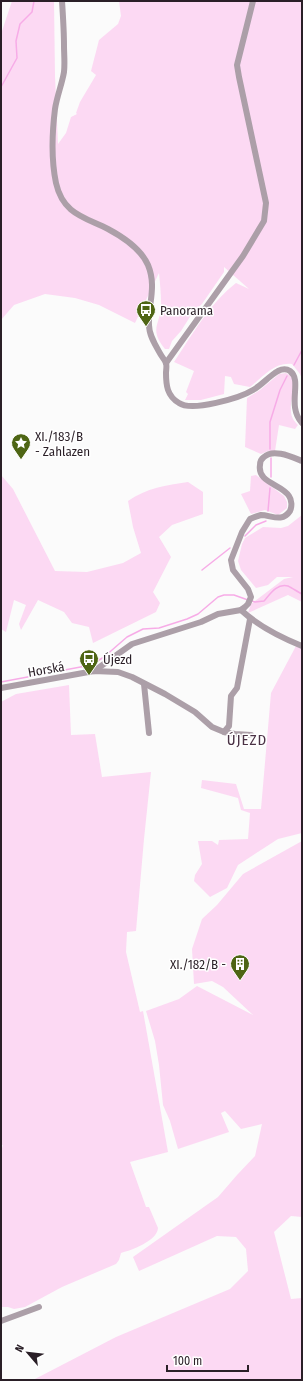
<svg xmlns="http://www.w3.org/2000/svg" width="303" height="1381" viewBox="0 0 303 1381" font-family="'Fira Sans Condensed',sans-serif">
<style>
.green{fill:#fcd9f3}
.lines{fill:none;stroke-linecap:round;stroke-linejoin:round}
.stream{stroke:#f7ace7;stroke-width:1.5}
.minor{stroke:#ac9fa8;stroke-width:6}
.labels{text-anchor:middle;stroke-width:3;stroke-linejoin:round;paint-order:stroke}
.poi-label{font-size:13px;fill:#2a1f27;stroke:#fff;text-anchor:start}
.street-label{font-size:13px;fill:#2a1f27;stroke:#fff}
.quarter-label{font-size:15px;letter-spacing:1px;fill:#4a3245;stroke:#fff}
</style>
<rect width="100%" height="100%" fill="#fbfbfb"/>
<g class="green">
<path d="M12,1H54L55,76L58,144L66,133L71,117L77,114L76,113L80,102L96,75L91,71L99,40L118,24L121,16L119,1H302V379L300,374L292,364C274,362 263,377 250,387L234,384L231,377L225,376L224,394L201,400H185L188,394L186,392L194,371L174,362C192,335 210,303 236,283L249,289L224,267V272L202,304L193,312L181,331L172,341L169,349H165C148,328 161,325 161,304C161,294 160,283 159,273L135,323L99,305L75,298L45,294L14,305L1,320V34Z"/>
<path d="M286,373C302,381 289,398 291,411C291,417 294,421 298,425L295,429L279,425L275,451H268L261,454L245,447L247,398L260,390L279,374Z"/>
<path d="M1,475L13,489L55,571L87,572L123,563L141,553L133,527L128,501C147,488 166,485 188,482L203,492V514L172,525L159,537L171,557L153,592L160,603L156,612L93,643L89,627L72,623L64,612L38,600L21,630L19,624L26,605L14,600L6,632L1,629Z"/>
<path d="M256,475L284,496L287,502V508L278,515L265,510L251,514L241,494L250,491L251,476Z"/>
<path d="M302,515V602L288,595L248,613L251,604L284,579L293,577H277L268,585L256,588L241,570L238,561L242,544L245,538L263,527L281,528L288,526Z"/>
<path d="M296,646L302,649V833L278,839L238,865L227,888L210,897L194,881L195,875L202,864L198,841H212L218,845L219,840L248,839L250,813L241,810L238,798L201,788L202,780L236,784L244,809H261L271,693Z"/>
<path d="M69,685L71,735L95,734L102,777L151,772L144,839L136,931L127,932L126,952L140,1012L143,1011L168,1152L130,1162L146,1207H149L158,1228C157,1241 132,1250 121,1253L119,1260L116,1264L62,1287L25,1307L14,1309L8,1307H1V1148H2L3,1145H1V702L16,694Z"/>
<path d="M302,841V1217L291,1216L274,1232L291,1299L302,1298V1380H33L116,1337L230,1289L248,1271L246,1249L236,1237L217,1236L139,1271L133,1257L218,1197L237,1175L255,1156L262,1124L241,1129L225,1111L221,1113L229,1132L178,1149L170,1121L163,1105L159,1065L155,1041L146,1011L179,999L197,986L253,1015L223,987L212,981L194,984L192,949L202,919L217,905L243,874Z"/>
</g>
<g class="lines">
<g class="stream">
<path d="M1,87L17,58L16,41L20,24L32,12L34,1"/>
<path d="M294,365L302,350"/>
<path d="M270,449V422L280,390L287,376"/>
<path d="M271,458V477"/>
<path d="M268,511L270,488"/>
<path d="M245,536L256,525L266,521"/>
<path d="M202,570L230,548"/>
<path d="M252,601L255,602L264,601C270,594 277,583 288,586C292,588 298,592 302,594"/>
<path d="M1,682L91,665L104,657L127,637L143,629L159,628L187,619L198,614L218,597L224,595H234L248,600"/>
</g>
<g class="minor">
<path d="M62,1C63,16 64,31 64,46C64,54 65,63 64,72C62,84 57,96 55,109C52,133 51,159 56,183C63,214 84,217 108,229C123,237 141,249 148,265C157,287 148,304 149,325C149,336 156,346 161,355C162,357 165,360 166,363C167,366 166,370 166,373C166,385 167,396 179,403C192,412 240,398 253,390C262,385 269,376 278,371C282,369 287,369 290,371C303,381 286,405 302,423"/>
<path d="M166,363L243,256L264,221L266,203L239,77L237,65L253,1"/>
<path d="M241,610C258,626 280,637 302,646"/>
<path d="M94,671L132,644L201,622L218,614L241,610L245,607L248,604L251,597L248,589L233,570L231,560L242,532L250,519C254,517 257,516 261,515C271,515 282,523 290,511C292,507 292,500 289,496C282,484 257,483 260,465C260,462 261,459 264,457C273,448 292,457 302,461"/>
<path d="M144,684L149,733"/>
<path d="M1,688L94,671L118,672L132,677L165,694L195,712L212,727L224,732L235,734L251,735"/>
<path d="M224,732L229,726L231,696L237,688L250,619"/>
<path d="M1,1321L39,1307"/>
</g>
</g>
<defs>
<g id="bus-pin" transform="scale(1)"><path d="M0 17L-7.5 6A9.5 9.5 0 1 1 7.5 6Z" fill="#4e6514" stroke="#fff"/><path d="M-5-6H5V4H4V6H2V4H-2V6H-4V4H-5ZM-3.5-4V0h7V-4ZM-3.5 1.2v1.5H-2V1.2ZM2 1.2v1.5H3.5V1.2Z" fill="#fff"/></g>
<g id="sight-pin" transform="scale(1)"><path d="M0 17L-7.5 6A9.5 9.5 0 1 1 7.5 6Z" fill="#4e6514" stroke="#fff"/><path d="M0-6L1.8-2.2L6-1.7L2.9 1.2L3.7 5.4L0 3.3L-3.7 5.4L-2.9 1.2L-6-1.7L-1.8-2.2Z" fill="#fff"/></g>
<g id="building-pin" transform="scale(1)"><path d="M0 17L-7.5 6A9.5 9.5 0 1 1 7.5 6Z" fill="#4e6514" stroke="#fff"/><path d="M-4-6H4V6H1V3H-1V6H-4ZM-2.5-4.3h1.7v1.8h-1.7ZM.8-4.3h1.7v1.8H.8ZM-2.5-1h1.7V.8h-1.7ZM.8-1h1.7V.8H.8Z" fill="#fff"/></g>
</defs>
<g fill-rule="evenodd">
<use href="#bus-pin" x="146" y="310"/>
<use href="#sight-pin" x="21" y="443"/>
<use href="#bus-pin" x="89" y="659"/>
<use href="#building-pin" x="240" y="964"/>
</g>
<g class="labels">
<g class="poi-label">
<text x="160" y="315">Panorama</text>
<text x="35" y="441">XI./183/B<tspan x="35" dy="15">- Zahlazen</tspan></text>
<text x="103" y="664">Újezd</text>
<text x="226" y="969" text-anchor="end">XI./182/B -</text>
</g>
<g class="street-label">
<text transform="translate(46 669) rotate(-10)" y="5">Horská</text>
</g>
<g class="quarter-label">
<text x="247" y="745">ÚJEZD</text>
</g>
</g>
<rect width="303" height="1381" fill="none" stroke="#2a1f27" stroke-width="4"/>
<g transform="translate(28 1353) rotate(298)" stroke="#ffffff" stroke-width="3" paint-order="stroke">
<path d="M0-3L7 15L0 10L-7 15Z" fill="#2a1f27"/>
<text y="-6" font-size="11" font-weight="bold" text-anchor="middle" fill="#2a1f27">N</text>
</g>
<path d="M167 1365v6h81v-6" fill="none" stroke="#2a1f27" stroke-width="2"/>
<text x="173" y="1365" font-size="12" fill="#2a1f27" stroke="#ffffff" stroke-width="3" paint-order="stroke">100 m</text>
</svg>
